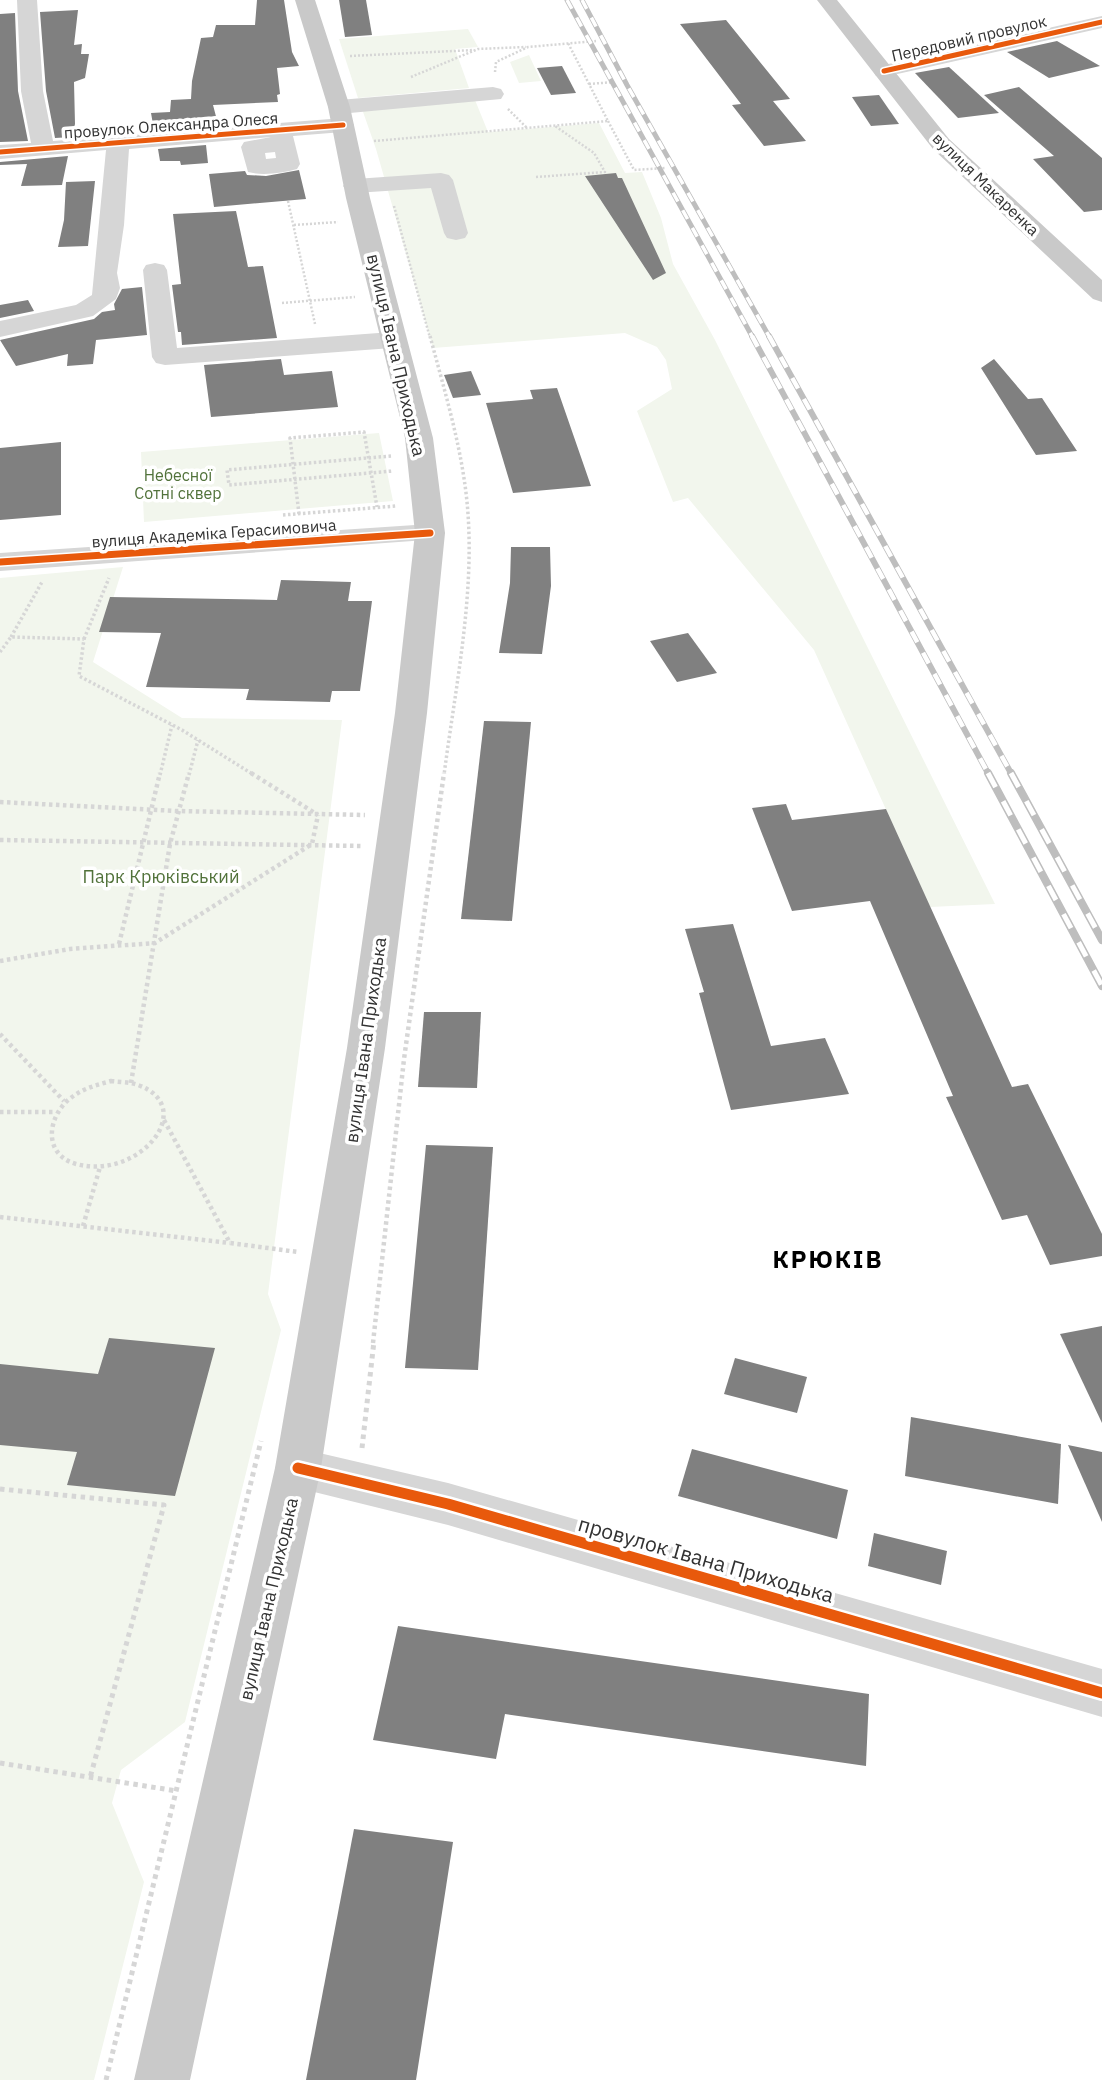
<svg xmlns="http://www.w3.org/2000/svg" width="1102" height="2080" viewBox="0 0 1102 2080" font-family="'IBM Plex Sans',sans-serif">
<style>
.green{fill:#f2f6ed}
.building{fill:#808080}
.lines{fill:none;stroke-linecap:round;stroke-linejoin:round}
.path-far3{stroke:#d6d6d6;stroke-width:2.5;stroke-dasharray:2 2;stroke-linecap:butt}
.path-far2{stroke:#d6d6d6;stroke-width:3.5;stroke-dasharray:2.5 2.5;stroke-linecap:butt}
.path-far1{stroke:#d6d6d6;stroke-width:4.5;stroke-dasharray:3.5 3.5;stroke-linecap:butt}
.path{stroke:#d6d6d6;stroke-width:5;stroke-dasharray:4.5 4.5;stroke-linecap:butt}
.minor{fill:#d6d6d6;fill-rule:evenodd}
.major{fill:#c9c9c9;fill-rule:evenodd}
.rail-far2-casing{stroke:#bebebe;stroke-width:5}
.rail-far1-casing{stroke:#bebebe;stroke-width:6}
.rail-casing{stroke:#bebebe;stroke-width:8}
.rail-far2{stroke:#fff;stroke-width:3.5;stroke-dasharray:10;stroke-linecap:butt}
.rail-far1{stroke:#fff;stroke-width:4.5;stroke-dasharray:12;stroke-linecap:butt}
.rail{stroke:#fff;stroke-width:5;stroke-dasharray:16;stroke-linecap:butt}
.cycleway-far2-casing{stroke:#fff;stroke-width:8}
.cycleway-far1-casing{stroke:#fff;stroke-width:10}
.cycleway-casing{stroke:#fff;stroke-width:16}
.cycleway-far2{stroke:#e8590c;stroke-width:5}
.cycleway-far1{stroke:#e8590c;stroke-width:7}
.cycleway{stroke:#e8590c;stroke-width:11}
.labels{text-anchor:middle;stroke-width:7;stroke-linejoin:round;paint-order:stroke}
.far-street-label{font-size:16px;fill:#323232;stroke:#fff}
.far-park-label{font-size:16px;fill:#51723a;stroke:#fff}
.street-label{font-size:18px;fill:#323232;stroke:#fff}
.park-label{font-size:18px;fill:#51723a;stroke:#fff}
.near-street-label{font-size:21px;fill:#323232;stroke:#fff}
.district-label{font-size:24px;font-weight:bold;letter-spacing:2px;fill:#000;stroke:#fff}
</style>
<rect width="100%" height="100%" fill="#fff"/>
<g class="green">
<path d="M468,29L478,47L455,49L469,88L358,98L339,39Z"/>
<path d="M529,55L541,81L519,83L510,62Z"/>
<path d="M475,100L488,132L599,123L625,173L642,172L661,218L673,264L715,340L995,904L930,907L814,650L688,498L673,502L637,411L672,389L666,360L657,347L625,333L433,348L376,149L362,109Z"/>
<path d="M379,433L393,501L144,522L141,452Z"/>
<path d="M123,567L93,662L182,718L342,720L268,1294L281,1330L185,1722L121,1770L112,1803L144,1882L94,2080H0V578Z"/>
</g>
<g class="building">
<path d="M257,0H284L292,52L299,66L277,68L280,94L277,95L278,102L213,105L218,124L154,130L151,113L170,112L171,100L191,99L192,81L201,38L213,37L216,25H255Z"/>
<path d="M339,0H366L372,35L345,37Z"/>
<path d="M78,10L74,45L82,44L81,54H89L85,78L74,82L75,124L72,137L55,138L46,91L40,12Z"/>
<path d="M15,13L18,91L28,141L0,142V14Z"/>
<path d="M726,20L790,99L773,101L806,141L764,146L732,105L741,104L680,24Z"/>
<path d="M1057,41L1100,66L1049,78L1007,52Z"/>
<path d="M562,66L576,93L551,95L537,68Z"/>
<path d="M949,67L999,113L958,118L915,73Z"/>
<path d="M1019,87L1102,158V210L1084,212L1033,159L1054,156L984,95Z"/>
<path d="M879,95L899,124L871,126L852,97Z"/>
<path d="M206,145L208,163L181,165L180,161H160L158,149Z"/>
<path d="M68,156L62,185L21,186L27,164L0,165V162Z"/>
<path d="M299,170L306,199L214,207L209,174L245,171L247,175L266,176Z"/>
<path d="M616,173L618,178H622L666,273L653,280L585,176Z"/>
<path d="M95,181L88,246L58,247L64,220L66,182Z"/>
<path d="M236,211L248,267L263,266L277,338L182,345L181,332H178L172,285L181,284L173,214Z"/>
<path d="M142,287L147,335L96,340L93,364L67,366L68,354L16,366L0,340L94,319L102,312L115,310L114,304L122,289Z"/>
<path d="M28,300L34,311L0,318V305Z"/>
<path d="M281,359L284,375L332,371L338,407L211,417L204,365Z"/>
<path d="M994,359L1028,399L1042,398L1077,451L1036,455L981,368Z"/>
<path d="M471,371L481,395L453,398L444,375Z"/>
<path d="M557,388L591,486L513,493L486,403L533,399L530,390Z"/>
<path d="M61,442V515L0,520V448Z"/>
<path d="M511,547H550L551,586L542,654L499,653L510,583Z"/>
<path d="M281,580L351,582L348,601H372L360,691H332L330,702L246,700L249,689L146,687L161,633L99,632L110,597L277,600Z"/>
<path d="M688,633L717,673L677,682L650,641Z"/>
<path d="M484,721L531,722L512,921L461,919Z"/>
<path d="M786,804L792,820L886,809L1012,1087L1028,1084L1102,1234V1256L1050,1265L1027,1215L1002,1220L946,1097L953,1096L870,901L792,911L752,808Z"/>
<path d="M733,924L771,1046L825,1038L849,1094L731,1110L699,993L704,992L685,929Z"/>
<path d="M424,1012H481L477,1088L418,1087Z"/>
<path d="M426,1145L493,1147L478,1370L405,1368Z"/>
<path d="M1102,1326V1423L1060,1334Z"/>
<path d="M109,1338L215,1348L175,1496L67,1485L77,1452L0,1445V1364L98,1374Z"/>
<path d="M735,1358L807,1377L797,1413L724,1394Z"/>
<path d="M911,1417L1061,1444L1058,1504L905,1476Z"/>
<path d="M1068,1445L1102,1452V1522Z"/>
<path d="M692,1449L848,1490L837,1539L678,1496Z"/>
<path d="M874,1533L947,1551L941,1585L868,1566Z"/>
<path d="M398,1626L869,1694L866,1766L505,1714L496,1759L373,1740Z"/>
<path d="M354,1829L453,1842L416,2080H306Z"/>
</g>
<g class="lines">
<g class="path-far3">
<path d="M350,56L474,50"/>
<path d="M495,72L496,62L528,47L596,41"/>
<path d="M411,77L478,49L526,47"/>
<path d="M589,84L614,82"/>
<path d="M508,109L527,128"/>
<path d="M608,121L634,170L666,168"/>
<path d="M374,141L608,121L568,43"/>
<path d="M536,177L605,172L594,153L555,126"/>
<path d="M288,201L315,324"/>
<path d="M394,206L430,338"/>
<path d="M294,225L338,222"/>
<path d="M282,303L355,297"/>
</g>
<g class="path-far2">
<path d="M430,336C445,393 464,454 468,514C474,600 455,690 444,775"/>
<path d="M391,456L227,470L229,485L393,471"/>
<path d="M299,514L290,438L364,432L377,507"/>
<path d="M283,515L396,506"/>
<path d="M11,637L42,582"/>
<path d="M84,639L109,578"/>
<path d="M0,652L11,637L84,639L79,676L182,730L254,775"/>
<path d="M160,775L172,725"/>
<path d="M189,775L198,740"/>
</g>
<g class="path-far1">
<path d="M251,773L318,815"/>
<path d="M0,802L177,811L365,815"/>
<path d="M0,840L361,846"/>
<path d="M119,944L160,773"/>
<path d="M0,961L70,949L155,943L312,844L318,815"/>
<path d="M0,1034L64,1101"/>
<path d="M111,1081C119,1082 130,1082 138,1085C199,1107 140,1181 76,1164C41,1154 48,1114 72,1097C84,1088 97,1085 111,1081Z"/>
<path d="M131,1083L170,844L189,773"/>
<path d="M0,1112H55"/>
<path d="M164,1120L230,1243L298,1252"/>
<path d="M0,1217L230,1243"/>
<path d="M83,1226L100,1167"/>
<path d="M373,1343L404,1059L444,773"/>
</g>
<g class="path">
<path d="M362,1448L374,1341"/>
<path d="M0,1489L164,1505L90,1778"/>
<path d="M0,1763L177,1791"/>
<path d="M106,2080L261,1441"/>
</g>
<g class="minor">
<path d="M17,0H37L43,91L53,141L343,118L351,120L354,125L351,130L343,132L293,136L300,164L297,169C282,173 263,176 248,172L241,147L244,142L271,137L129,149L124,225L117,273L120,288L116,299L93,316L0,337V321L76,305L92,295L106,150L0,159V145L31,143L21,91ZM275,152L276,158L266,159L265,153Z"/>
<path d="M1102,16V28L884,77L876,76L873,71L876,66L884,65Z"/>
<path d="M493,87L501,89L504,94L501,99L339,114L331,112L328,107L331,102L339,100Z"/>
<path d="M441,173L449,175L453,180L468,233L465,238L456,240L447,238L444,233L431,188L355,193L347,191L343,186L347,181L355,179Z"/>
<path d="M155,263L164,265L167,270L177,348L392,332L401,334L405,340L401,346L392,348L165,365L156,363L152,357L143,270L146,265Z"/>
<path d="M430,524L440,527L445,533L440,539L0,571V553Z"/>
<path d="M298,1448L448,1483L1102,1669V1717L448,1525L298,1488L282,1482L275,1468L282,1454Z"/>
</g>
<g class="major">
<path d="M295,0H315L350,107L370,198L433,438L445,533L427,713L385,1048L321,1468L190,2080H134L275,1468L347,1048L395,713L415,533L405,438L346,198L328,107Z"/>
<path d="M817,0H837L949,139L1102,280V302L1093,299L933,149Z"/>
</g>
<g class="rail-far2-casing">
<g id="rail-far2">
<path d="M567,0L753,338"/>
<path d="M582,0L627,85L770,338"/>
</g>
</g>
<g class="rail-far1-casing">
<g id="rail-far1">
<path d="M752,336L989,775"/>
<path d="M769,336L1012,775"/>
</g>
</g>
<g class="rail-casing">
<g id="rail">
<path d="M988,773L1102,986"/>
<path d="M1011,773L1102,940"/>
</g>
</g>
<use href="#rail-far2" class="rail-far2"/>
<use href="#rail-far1" class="rail-far1"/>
<use href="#rail" class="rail"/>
<g class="cycleway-far2-casing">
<g id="cycleway-far2">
<path d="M884,71L1102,22"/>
<path d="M0,152L343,125"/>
</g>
</g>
<g class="cycleway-far1-casing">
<path id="cycleway-far1" d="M0,562L430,533"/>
</g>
<g class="cycleway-casing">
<path id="cycleway" d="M298,1468L448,1504L1102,1693"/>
</g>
<use href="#cycleway-far2" class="cycleway-far2"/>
<use href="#cycleway-far1" class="cycleway-far1"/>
<use href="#cycleway" class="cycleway"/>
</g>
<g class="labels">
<g class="far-street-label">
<text transform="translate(969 38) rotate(-13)" y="6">Передовий провулок</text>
<text transform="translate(171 125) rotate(-4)" y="6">провулок Олександра Олеся</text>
<text transform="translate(986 184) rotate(44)" y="6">вулиця Макаренка</text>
<text transform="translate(214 533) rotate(-4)" y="6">вулиця Академіка Герасимовича</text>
</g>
<g class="far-park-label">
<text x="178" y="481">Небесної<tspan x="178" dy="18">Сотні сквер</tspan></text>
</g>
<g class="street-label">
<text transform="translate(396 355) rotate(77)" y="6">вулиця Івана Приходька</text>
<text transform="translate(366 1040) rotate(-82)" y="6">вулиця Івана Приходька</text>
<text transform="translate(269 1599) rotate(-77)" y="6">вулиця Івана Приходька</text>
</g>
<g class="park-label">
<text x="161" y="883">Парк Крюківський</text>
</g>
<g class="near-street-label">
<text transform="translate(706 1560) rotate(16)" y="7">провулок Івана Приходька</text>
</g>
<g class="district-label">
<text x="828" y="1268">КРЮКІВ</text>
</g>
</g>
</svg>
